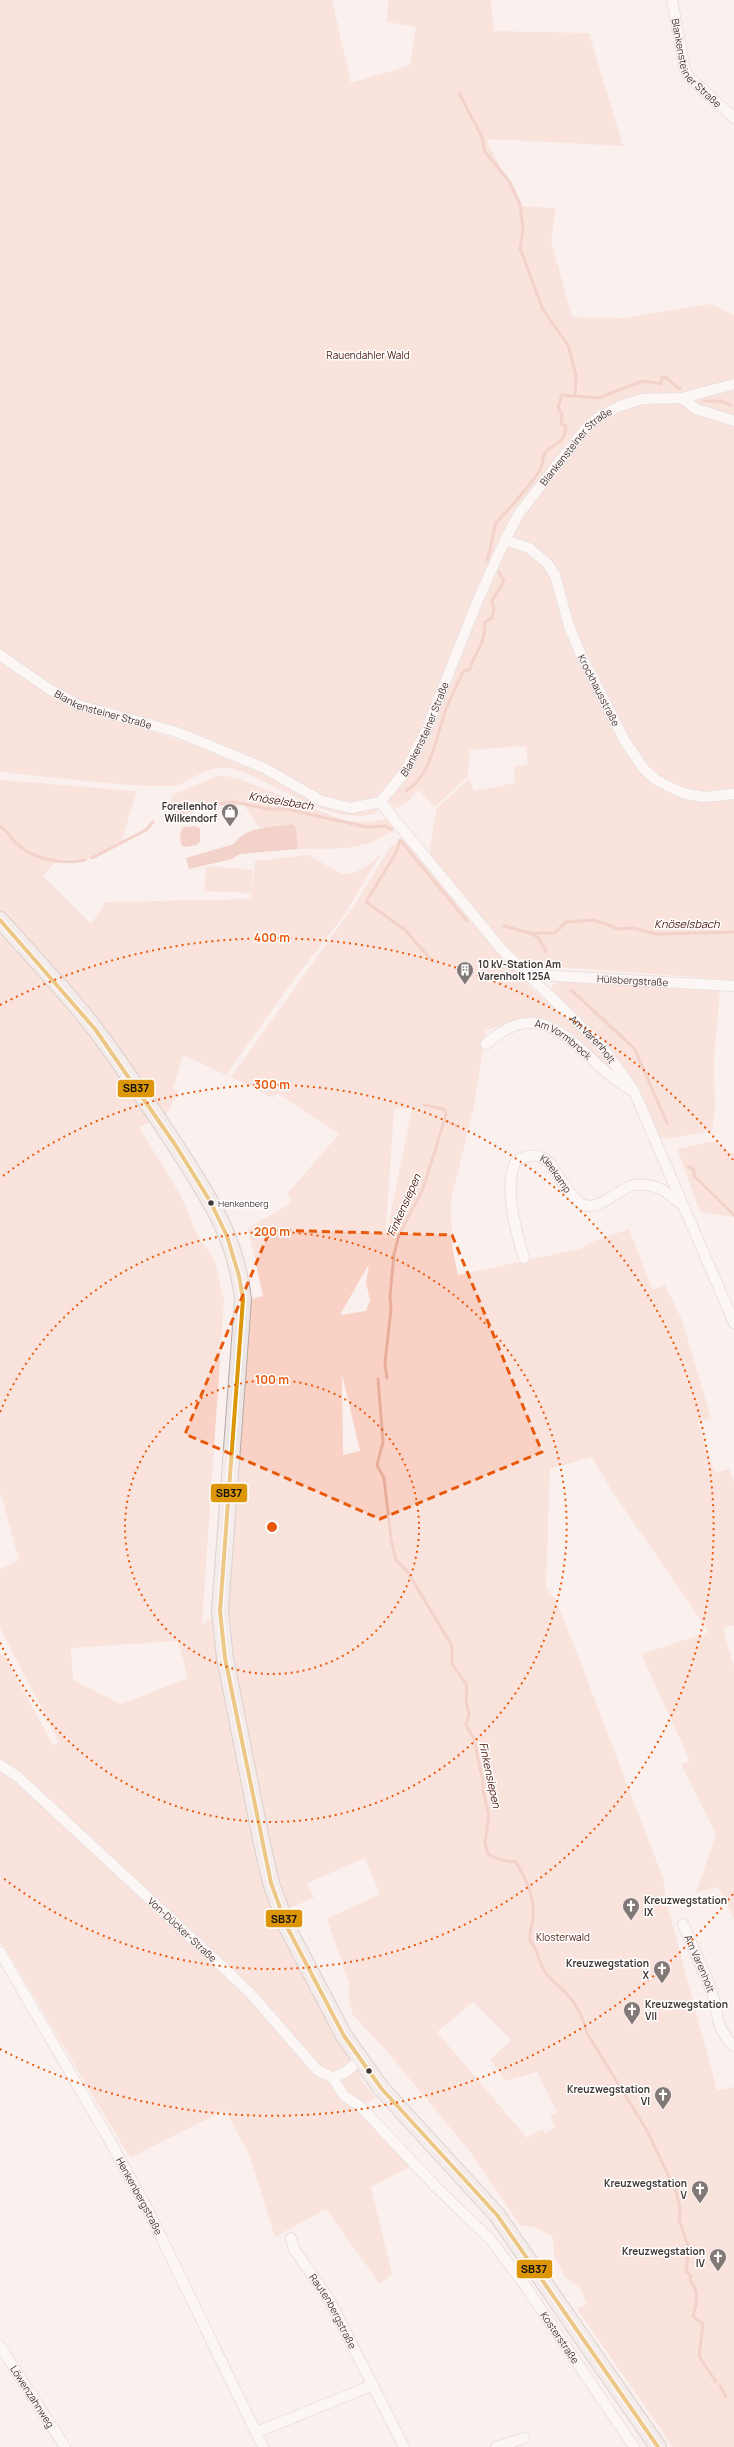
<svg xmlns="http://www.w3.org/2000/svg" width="734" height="2447" viewBox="0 0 734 2447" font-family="Manrope,sans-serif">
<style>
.green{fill:#fad2c5;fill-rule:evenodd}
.water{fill:#e8ad9c}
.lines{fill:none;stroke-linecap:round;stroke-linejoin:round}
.stream{stroke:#e8ad9c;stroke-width:3}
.street-casing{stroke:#d8cfcc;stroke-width:12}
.primary-casing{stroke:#b7aaa6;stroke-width:18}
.street{stroke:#fefdfc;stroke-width:10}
.primary{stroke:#ece6e4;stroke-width:16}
.bus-1-casing{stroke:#fff;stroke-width:7}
.bus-1{stroke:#dc9608;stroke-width:4}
.marked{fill:none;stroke:#e8590c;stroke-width:3;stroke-dasharray:8 5;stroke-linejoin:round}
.ring{fill:none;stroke:#e8590c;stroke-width:2;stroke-dasharray:2 4}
.bus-dot{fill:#423835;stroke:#fff;stroke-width:1.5}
.labels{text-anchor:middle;stroke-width:3;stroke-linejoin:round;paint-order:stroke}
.bus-label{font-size:9px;fill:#423835;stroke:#fff;text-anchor:start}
.street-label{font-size:10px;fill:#423835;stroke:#fff}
.park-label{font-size:10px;fill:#4c1a0b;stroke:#fff}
.poi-label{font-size:10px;font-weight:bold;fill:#423835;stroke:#fff;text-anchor:end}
.water-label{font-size:11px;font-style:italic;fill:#4b1809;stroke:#fff}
.centre{fill:#e8590c;stroke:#fff;stroke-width:2}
.ring-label{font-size:12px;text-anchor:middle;font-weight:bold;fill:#e8590c;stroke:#fff;stroke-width:3;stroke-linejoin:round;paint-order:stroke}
.line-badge{stroke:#fff;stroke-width:1.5}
.pale-badge-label{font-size:11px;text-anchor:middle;font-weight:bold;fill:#111}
</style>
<rect width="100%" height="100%" fill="#faf1ee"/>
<g class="green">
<path d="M0,0H332L351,83L410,65L416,27L387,22L388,0H491L494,31L589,33L623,146L486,139L520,206L556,208L551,240L572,317L624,318L710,304L734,315V980L530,965L507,949L429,857L436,809L469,779L474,791L515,783L514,767L528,764L526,746L470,750L468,776L435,807L418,790L409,801L394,809L385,796L369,801L352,802L325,797L265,764L128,714L79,700L50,686L0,651Z"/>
<path d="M0,659L77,709L225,754L350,810L375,809L378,813C339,825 295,796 261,780C250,775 238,769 227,768C204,766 187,785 173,786C115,787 57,777 0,772Z"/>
<path d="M221,775L239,779L346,821L369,822L385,819L395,827C370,853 331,848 298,849L296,827L293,824L273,828L259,827L239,798L238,806L210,805L166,821L173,794C189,790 204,780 221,775Z"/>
<path d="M0,780L137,791L122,840L90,859H58L43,876L91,924L106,902L251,899L255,861L308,855L342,874C357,876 373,862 383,851L343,917L295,978L226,1075L183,1055L173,1089L178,1091L165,1117L139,1127L181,1196L198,1236L215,1261L224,1300L202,1625L228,1603L248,1300L263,1296L248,1228L288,1205L292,1199L287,1194L339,1134L277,1093L273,1098L231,1077L357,901L390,847L402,838L488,941L528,985L583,1034L616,1074L613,1075C602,1063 569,1026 556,1023C532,1016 509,1023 486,1030L474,1106L451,1200L452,1246L458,1275L583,1248L586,1244L629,1229L653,1290L665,1285L682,1320L711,1418L698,1423L715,1473L729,1469L734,1482V1625L723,1628L734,1667V1919L718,1887L696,1893L716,1834L681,1764L690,1761L641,1654L709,1632L612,1491L592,1457L550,1469L546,1588L555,1599L565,1622L663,1878L666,1900L717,2090L734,2087V2447H673L577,2309L587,2304L579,2287L565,2277L554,2255L553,2237L536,2228L520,2225L468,2149L384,2048L353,2015L349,2001V1984L327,1919L380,1894L365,1858L307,1883L314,1898L287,1909L364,2084L376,2098L359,2108L382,2137L411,2166L371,2187L392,2274L380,2284L326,2209L275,2237L249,2154L225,2110L130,2158L8,1953L0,1943V1655H4L53,1745L59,1742L0,1628V1569L19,1560L0,1492ZM412,1108L385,1241V1242L394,1109ZM369,1264L366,1283L370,1300L366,1311L340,1315ZM342,1374L360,1451L343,1455ZM178,1641L188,1678L121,1704L73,1680L71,1648ZM473,2002L511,2040L490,2060L505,2081L537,2072L557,2112L550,2116L555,2127L546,2133L542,2129L527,2138L437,2032Z"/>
<path d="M208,866L253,870L251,893L204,891L206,869Z"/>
<path d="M574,979L720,991L714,1060L715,1108L712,1131L666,1139L658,1136L630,1074L575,1011L551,993L553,984Z"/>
<path d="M714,1141L734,1154V1217L700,1212L677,1149Z"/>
</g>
<g class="water">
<path d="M293,824L296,827L298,849L240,854L232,859L189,869L186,858L234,844C246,825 274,828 293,824Z"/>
<path d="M195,826L200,828V841L197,845L186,847L181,845L180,834L183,827Z"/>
</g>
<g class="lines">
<g class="stream">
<path d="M459,93L482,137L485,152L509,181L520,204L523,230L520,248L543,310L568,345L576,375L575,396"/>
<path d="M704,401H721L731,405"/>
<path d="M487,560C492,548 492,533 496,523C511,506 528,489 540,470C543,465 542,458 545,453C552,442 564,448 566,426L561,424L562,415L558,407L562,395L598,398L643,381L661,384L662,377H665L680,389"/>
<path d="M406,791C431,775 435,741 444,715C449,700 456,686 463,672L470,669C475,651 486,643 485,622L492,618L494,610L492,601L504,581L498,571"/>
<path d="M167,818L196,807L234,802L268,809H286L367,827L386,826L392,830"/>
<path d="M0,826C6,830 10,837 15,842C31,859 62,865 85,860"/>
<path d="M92,858L146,830L153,822"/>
<path d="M504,926L529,933H555L566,922L594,920L619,929L634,928L656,934L734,932"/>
<path d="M529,933L538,937L546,951"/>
<path d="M433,962L404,929L366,902L397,851L400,840L467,921"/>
<path d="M571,990L634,1048L667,1123"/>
<path d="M445,1120L456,1126"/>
<path d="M688,1166L694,1170V1176L734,1215"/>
<path d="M387,1378L385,1363L391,1309L390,1296L394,1254L399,1235L423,1189L446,1115L444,1109L424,1105"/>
<path d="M378,1379L383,1442L377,1465L384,1478L391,1539L396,1560L407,1571L452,1646V1664L467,1685L466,1701L469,1714L466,1725L474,1739L483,1782V1790L489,1816L485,1843L488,1854L501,1860L516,1862C525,1878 535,1897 533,1915C533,1924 529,1932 530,1941C538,1949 538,1962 545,1972C550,1979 558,1985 565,1992C575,2002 584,2019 587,2033L646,2129L676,2191L680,2208L679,2220L689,2248L686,2272L691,2276L690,2280C699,2291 697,2303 693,2316L703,2324L699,2356L716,2382"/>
<path d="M720,2386L726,2397"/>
</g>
<g class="street-casing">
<g id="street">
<path id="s1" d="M672,0L685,70L689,77L734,118"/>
<path d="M682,398L696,409L734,421"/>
<path id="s2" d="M505,540L529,548L547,563L555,575L569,626L581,655L626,743L645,770L656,780L682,793L703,797L734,794"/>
<path id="s3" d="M0,655L49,689L78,705L177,732L264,768L322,801L351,808L380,802L405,772L425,733L478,600L505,540L520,512L586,428L600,416L620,406L642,399L682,398L734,384"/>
<path id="s4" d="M380,802L503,951L601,1045L634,1091L734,1323"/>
<path id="s5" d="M530,977L539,975L734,986"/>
<path id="s6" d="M486,1044C551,985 582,1065 632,1090"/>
<path id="s7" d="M524,1258C516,1232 503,1186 516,1161C528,1154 538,1153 549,1162C557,1173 570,1196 580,1203C596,1214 617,1191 630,1186C638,1183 650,1185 658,1188C665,1190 673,1198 680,1203"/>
<path id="s8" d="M0,1765L17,1776L224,1968L252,1995L317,2070L333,2078L347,2071L360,2059"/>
<path id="s9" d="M683,1924C692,1945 702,1966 710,1987C719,2010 713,2026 734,2046"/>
<path id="s10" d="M0,1952L106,2134L150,2214L263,2447"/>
<path id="s11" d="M333,2078L344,2096L360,2106L436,2187L491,2240L526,2287L634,2447"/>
<path id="s12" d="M291,2238L294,2249L329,2299L404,2447"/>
<path id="s13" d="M0,2346L65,2447"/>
<path d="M257,2432L373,2385"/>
<path d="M496,2447L524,2438"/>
</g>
</g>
<g class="primary-casing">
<path id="primary" d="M0,920C32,956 66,991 95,1029C124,1067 150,1107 176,1146C210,1200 235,1234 243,1299L220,1611L225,1658L261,1839L271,1883L287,1927L344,2036L381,2088L497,2215L658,2447"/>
</g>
<use href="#street" class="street"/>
<use href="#primary" class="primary"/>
<g class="bus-1-casing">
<path id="bus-1" d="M0,920L95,1029L176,1146L210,1201L227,1236L239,1276L243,1299L220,1611L225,1658L271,1883L287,1927L344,2036L381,2088L497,2215L658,2447"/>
</g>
<use href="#bus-1" class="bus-1"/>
</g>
<path d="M0 0H734V2447H0ZM270,1230L452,1235L542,1452L380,1519L185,1434Z" fill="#faf1ee" fill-opacity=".55" fill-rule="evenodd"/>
<path class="marked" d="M270,1230L452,1235L542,1452L380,1519L185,1434Z"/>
<g class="ring">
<circle cx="272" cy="1527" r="147"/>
<path d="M0 1412A295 295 0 1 1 0 1642"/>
<path d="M3 1176A442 442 0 1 1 3 1878"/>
<path d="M733 1894A589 589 0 0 1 0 2049M0 1005A589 589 0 0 1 733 1160"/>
</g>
<defs>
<g id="shop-pin" transform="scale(0.9)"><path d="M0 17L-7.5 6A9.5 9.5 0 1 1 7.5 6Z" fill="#827976" stroke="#fff"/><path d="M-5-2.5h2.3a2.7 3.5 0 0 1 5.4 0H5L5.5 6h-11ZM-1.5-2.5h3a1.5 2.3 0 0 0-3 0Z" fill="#fff"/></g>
<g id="building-pin" transform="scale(0.9)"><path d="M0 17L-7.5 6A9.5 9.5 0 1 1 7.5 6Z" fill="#827976" stroke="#fff"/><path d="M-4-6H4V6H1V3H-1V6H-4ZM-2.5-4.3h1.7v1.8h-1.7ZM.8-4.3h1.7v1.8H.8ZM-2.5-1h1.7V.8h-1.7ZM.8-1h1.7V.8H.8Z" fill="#fff"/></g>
<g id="church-pin" transform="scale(0.9)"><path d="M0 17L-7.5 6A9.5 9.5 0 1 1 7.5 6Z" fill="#827976" stroke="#fff"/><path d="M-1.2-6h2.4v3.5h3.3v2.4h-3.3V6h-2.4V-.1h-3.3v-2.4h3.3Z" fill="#fff"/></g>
</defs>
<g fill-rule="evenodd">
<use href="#shop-pin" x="230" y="812"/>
<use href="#building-pin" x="465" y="970"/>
<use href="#church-pin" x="631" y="1906"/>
<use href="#church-pin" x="662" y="1969"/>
<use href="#church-pin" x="632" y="2010"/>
<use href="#church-pin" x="663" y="2095"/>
<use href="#church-pin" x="700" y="2189"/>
<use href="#church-pin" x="718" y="2257"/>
</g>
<g class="bus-dot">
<circle cx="211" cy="1203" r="3.5"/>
<circle cx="369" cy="2071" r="3.5"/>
</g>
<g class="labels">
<g class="bus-label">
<text x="218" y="1207">Henkenberg</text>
</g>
<g class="street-label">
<text dy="4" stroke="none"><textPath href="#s1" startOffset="70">Blankensteiner Straße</textPath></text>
<text dy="4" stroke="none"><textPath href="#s3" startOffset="826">Blankensteiner Straße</textPath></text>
<text dy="4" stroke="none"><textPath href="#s2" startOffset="187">Krockhausstraße</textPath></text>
<text dy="4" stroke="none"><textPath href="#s3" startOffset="118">Blankensteiner Straße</textPath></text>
<text dy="4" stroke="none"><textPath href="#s3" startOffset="502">Blankensteiner Straße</textPath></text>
<text dy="4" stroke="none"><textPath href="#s5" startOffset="103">Hülsbergstraße</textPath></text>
<text dy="4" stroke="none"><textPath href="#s4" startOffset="319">Am Varenholt</textPath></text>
<text dy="4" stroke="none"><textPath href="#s6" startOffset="88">Am Vormbrock</textPath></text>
<text dy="4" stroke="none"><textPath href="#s7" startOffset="148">Kleekamp</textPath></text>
<text dy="4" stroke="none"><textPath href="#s8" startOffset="246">Von-Dücker-Straße</textPath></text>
<text dy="4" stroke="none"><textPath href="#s9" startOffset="43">Am Varenholt</textPath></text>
<text dy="4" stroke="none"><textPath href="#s10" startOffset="281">Henkenbergstraße</textPath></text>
<text dy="4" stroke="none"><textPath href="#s12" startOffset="85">Rautenbergstraße</textPath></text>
<text dy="4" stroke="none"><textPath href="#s11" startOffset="347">Kosterstraße</textPath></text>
<text dy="4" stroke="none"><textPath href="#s13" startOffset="60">Löwenzahnweg</textPath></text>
</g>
<g class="park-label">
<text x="368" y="359">Rauendahler Wald</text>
<text x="563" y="1941">Klosterwald</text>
</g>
<g class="poi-label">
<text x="217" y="810">Forellenhof<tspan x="217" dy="12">Wilkendorf</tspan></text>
<text x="478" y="968" text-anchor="start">10 kV-Station Am<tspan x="478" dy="12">Varenholt 125A</tspan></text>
<text x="644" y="1904" text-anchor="start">Kreuzwegstation<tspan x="644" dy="12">IX</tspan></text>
<text x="649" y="1967">Kreuzwegstation<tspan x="649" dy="12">X</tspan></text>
<text x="645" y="2008" text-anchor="start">Kreuzwegstation<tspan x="645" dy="12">VII</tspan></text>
<text x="650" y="2093">Kreuzwegstation<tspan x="650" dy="12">VI</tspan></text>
<text x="687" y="2187">Kreuzwegstation<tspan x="687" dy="12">V</tspan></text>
<text x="705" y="2255">Kreuzwegstation<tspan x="705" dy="12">IV</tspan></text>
</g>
<g class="water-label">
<text transform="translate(281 801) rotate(9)" y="4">Knöselsbach</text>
<text x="687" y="928">Knöselsbach</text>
<text transform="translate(404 1205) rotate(-66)" y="4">Finkensiepen</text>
<text transform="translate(490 1775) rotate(78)" y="4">Finkensiepen</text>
</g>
</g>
<circle cx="272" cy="1527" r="6" class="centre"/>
<g class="ring-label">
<text x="272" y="942">400 m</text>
<text x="272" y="1089">300 m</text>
<text x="272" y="1236">200 m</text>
<text x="272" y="1384">100 m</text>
</g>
<g class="line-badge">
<rect x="117" y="1079" width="38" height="19" rx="4" fill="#dc9608"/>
<rect x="210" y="1483" width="38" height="20" rx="4" fill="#dc9608"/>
<rect x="265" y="1909" width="38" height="19" rx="4" fill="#dc9608"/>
<rect x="516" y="2259" width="37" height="20" rx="4" fill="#dc9608"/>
</g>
<g class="pale-badge-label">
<text x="136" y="1092">SB37</text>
<text x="229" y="1497">SB37</text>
<text x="284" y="1923">SB37</text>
<text x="534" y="2273">SB37</text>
</g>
</svg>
